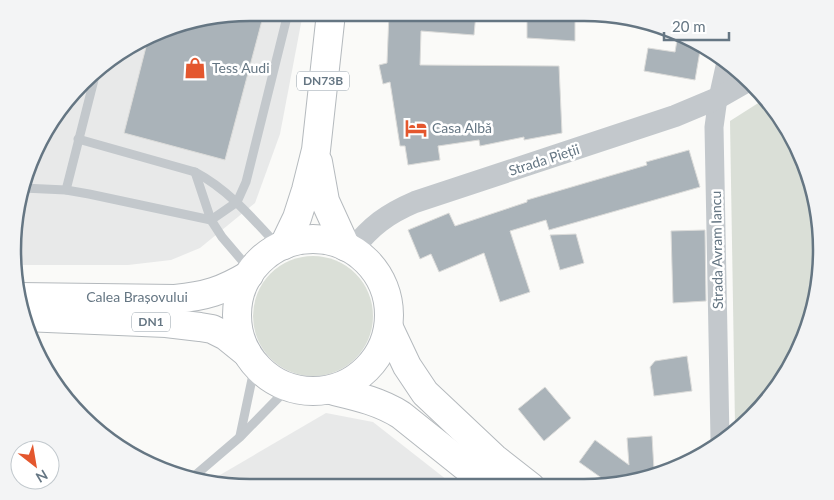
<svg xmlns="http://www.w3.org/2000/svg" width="834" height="500" viewBox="0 0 834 500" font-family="Lato,sans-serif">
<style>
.built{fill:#e8e9e9}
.green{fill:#dadfd7}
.building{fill:#aab3b9;stroke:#dcdcda}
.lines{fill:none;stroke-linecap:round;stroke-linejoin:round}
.primary-casing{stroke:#b5babe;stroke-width:30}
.trunk-casing{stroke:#b4b9bd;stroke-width:30}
.service{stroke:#c3c8cc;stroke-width:9}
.minor{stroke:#c3c8cc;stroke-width:19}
.tertiary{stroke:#c3c8cc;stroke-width:22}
.primary{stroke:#fff;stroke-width:28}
.trunk{stroke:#fff;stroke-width:28}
.labels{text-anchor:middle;stroke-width:5;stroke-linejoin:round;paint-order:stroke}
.shield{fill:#fff;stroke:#939fa8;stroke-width:1}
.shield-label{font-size:12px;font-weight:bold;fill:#657683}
.poi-label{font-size:14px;fill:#657683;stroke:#fff;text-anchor:start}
.street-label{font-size:14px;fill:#657683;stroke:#fff}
.rim{fill:none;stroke:#657683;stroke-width:2.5}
</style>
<rect width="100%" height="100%" fill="#fafaf8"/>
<g class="built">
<path d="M250,13H303L280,134L255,203L200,248L171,260L128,265H15L13,250L25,174L53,118L106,61L174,25Z"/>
<path d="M326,413L373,422L456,487H234L208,482Z"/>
</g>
<g class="green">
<path d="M763,100L782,118L817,204V297L781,382L735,425L730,121Z"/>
<circle cx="313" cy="316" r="60"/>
</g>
<g class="building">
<path d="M250,12L264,13L225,160L124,133L148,39L174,25Z"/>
<path d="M389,13H476L474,35L421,31L420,65L559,66L562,133L524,140V137L480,146L479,140L438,146L440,160L408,165L405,146H400L390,82L383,84L379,65L387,63Z"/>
<path d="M527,13H575V41L527,38Z"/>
<path d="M677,40L701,45L695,80L644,71L648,48L675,52Z"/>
<path d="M689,150L700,187L549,230L546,220L510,231L530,292L500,302L484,253L439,272L431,254L420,259L408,230L449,213L455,226L527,202V200L647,165L646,162Z"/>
<path d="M705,230L706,301L673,303L671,231Z"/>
<path d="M576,234L584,263L560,270L550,235Z"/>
<path d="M687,356L692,391L654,396L650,367L655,361Z"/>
<path d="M545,387L571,418L544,441L518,409Z"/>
<path d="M652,436L654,470L610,484L579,462L595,440L629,465L627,438Z"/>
</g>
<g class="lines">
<g class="primary-casing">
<g id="primary">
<path d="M318,162L325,201L346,247"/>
<path d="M284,245L297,218L306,190L316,150L331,13"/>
</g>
</g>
<g class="trunk-casing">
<g id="trunk">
<circle cx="313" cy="315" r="76"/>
<path d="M20,297L175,299C206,296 222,291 249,275"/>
<path d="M24,317L166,323L200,327L212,329L226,336L247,353"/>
<path d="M389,328L407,366L425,393L494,458L531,487"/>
<path d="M330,390C355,396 379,401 401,415L491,487"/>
</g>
</g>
<g class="service">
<path d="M78,139L195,172C229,190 253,219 279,247"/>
<path d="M195,172L211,220L222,237L251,271"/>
<path d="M23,188L66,190L89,194L211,220L237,202L246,182L288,13"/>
<path d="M66,190L96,72"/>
<path d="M240,436L255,365"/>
<path d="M192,478L240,437L288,388"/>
</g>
<path class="minor" d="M720,439L714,127L718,98L726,62"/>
<path class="tertiary" d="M352,250C371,226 387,214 415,202L675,116L718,98L746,82"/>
<use href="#primary" class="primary"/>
<use href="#trunk" class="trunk"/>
</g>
<defs>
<g id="shop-bare" transform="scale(1.725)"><path d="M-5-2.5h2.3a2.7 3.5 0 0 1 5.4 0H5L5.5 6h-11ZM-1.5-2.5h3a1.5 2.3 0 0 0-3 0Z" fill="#e4572e" stroke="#fff" stroke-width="2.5" paint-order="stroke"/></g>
<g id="hotel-bare" transform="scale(1.725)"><path d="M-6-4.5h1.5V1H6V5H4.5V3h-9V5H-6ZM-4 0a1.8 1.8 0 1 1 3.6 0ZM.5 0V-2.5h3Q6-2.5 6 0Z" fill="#e4572e" stroke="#fff" stroke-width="2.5" paint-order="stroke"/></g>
</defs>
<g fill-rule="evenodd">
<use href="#shop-bare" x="195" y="68"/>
<use href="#hotel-bare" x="416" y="128"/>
</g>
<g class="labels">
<g class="shield">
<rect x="297" y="71.5" width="52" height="19" rx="4"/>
<rect x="132" y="312.5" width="38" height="19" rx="4"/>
</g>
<g class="shield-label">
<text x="323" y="85">DN73B</text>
<text x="151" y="326">DN1</text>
</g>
<g class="poi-label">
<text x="212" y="73">Tess Audi</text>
<text x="432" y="133">Casa Albă</text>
</g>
<g class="street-label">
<text transform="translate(544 160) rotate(-18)" y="5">Strada Pieții</text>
<text transform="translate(717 250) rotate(-91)" y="5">Strada Avram Iancu</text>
<text x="137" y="302">Calea Brașovului</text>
</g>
</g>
<path d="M0 0H834V500H0ZM250 21H584A229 229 0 0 1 813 250V250A229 229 0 0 1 584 479H250A229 229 0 0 1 21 250V250A229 229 0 0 1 250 21Z" fill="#f3f4f5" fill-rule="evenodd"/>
<path class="rim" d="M250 21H584A229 229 0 0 1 813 250V250A229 229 0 0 1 584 479H250A229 229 0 0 1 21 250V250A229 229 0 0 1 250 21Z"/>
<g transform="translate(35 465) rotate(149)"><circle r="24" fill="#ffffff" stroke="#c1c8cd"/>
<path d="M0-4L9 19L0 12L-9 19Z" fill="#e4572e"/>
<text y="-8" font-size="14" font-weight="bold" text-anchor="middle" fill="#657683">N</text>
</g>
<path d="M664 32v8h65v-8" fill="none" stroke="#657683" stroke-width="2.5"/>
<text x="672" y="32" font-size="15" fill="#657683" stroke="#ffffff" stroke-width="4" paint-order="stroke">20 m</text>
</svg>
